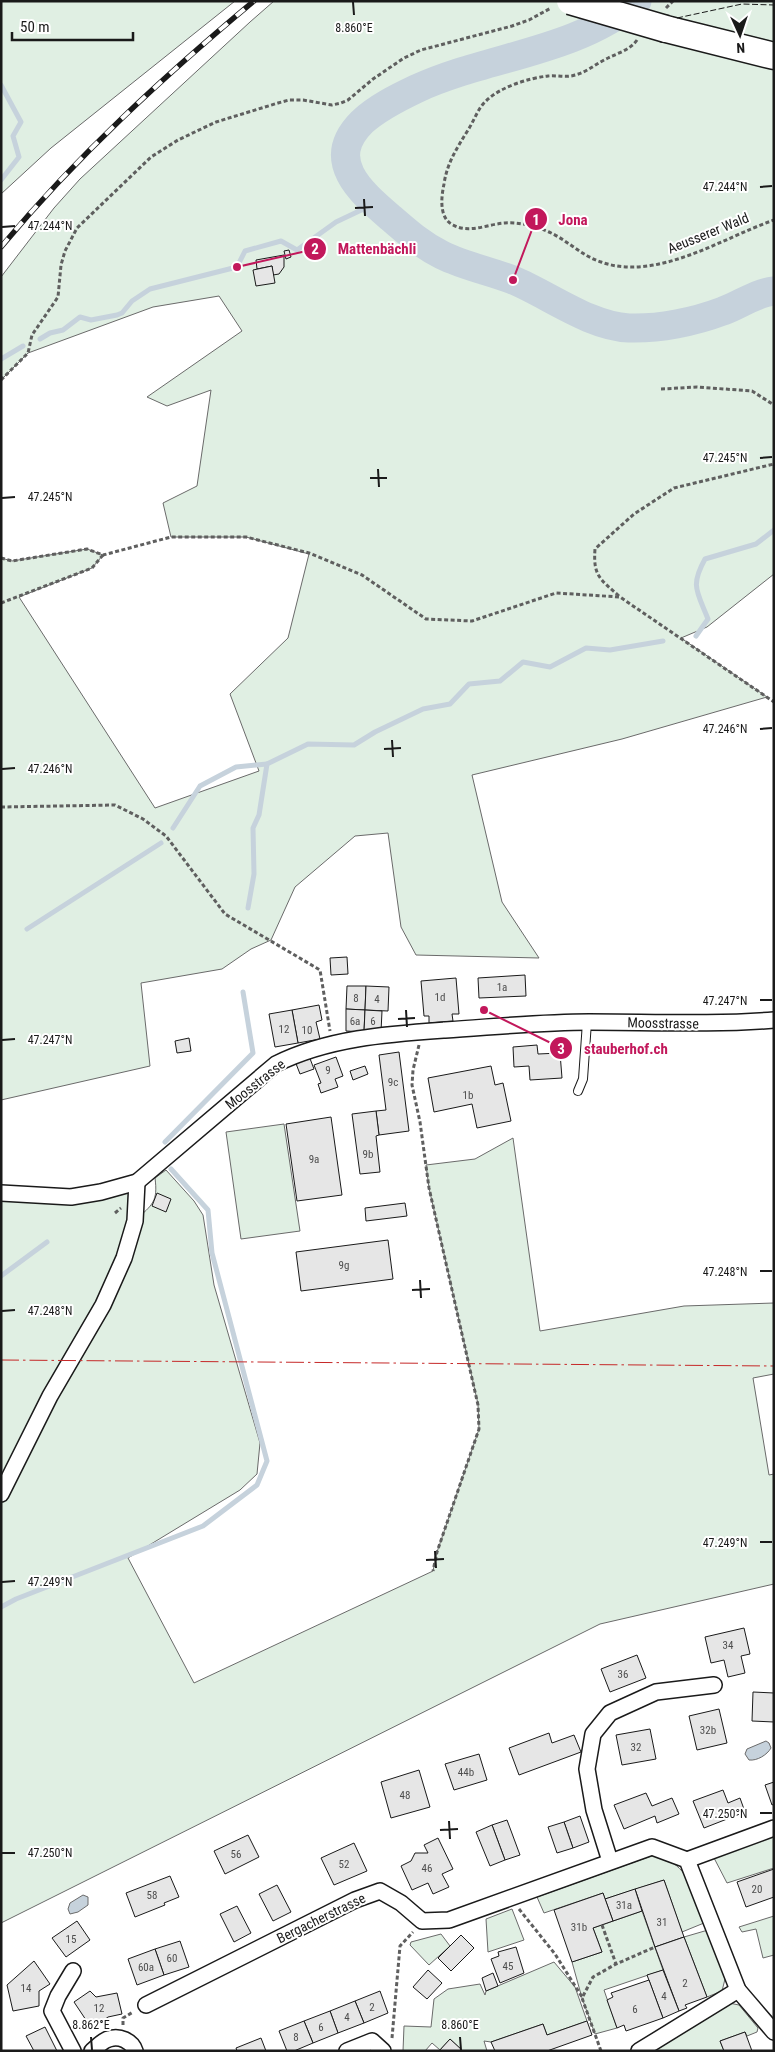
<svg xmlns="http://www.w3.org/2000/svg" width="775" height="2052" viewBox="0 0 775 2052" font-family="'Roboto Condensed',sans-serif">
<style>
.green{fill:#e0efe3;stroke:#6a6a6a}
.water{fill:#c6d2dc;stroke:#6a6a6a}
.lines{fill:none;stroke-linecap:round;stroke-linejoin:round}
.stream{stroke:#c6d2dc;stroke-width:5}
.river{stroke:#c6d2dc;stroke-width:29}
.building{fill:#e6e6e6;stroke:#1a1a1a}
.lane-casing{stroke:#1a1a1a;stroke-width:10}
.street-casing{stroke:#1a1a1a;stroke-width:18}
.highway-casing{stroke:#1a1a1a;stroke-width:29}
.path{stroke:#5f5f5f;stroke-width:3;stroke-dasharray:4 2.5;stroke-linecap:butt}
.lane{stroke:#fff;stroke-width:8}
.street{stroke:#fff;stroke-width:15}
.highway{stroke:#fff;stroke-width:26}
.rail-casing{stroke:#1a1a1a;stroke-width:5.5}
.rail{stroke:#fff;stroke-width:4;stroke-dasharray:11;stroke-linecap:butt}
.highway-bridge-casing{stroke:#1a1a1a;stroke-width:29;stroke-linecap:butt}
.highway-bridge{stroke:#fff;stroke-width:26}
.fence{stroke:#1a1a1a;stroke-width:1;stroke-dasharray:6 2.5;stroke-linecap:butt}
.power{stroke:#c62828;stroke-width:1;stroke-dasharray:18 4 2.5 4;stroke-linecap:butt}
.ticks{fill:none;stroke:#1a1a1a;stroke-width:2}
.labels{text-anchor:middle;stroke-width:4;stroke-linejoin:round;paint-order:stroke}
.number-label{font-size:11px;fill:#4d4d4d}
.street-label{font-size:14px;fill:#1a1a1a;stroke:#fff}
.ticks-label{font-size:12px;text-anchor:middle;fill:#1a1a1a;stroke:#fff;stroke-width:4;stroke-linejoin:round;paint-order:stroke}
.leader{fill:none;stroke:#c2185b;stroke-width:2}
.callout-dot{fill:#c2185b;stroke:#fff;stroke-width:2}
.mark-label{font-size:15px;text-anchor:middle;font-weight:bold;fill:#fff}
.callout-label{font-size:15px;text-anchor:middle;font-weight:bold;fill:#c2185b;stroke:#fff;stroke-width:4;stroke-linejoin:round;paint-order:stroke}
</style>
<rect width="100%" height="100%" fill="#fff"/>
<g class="green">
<path d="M1,1H235L51,148L1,194Z"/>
<path d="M274,1H774V574L707,627L681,638L767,697L622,739L472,775L502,902L539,958L416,955L401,927L388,833L355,836L295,887L271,940L251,949L222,969L141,983L150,1066L1,1100V558L12,561L87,549L103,555L92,568L19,597L155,808L259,771L230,694L288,638L309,554L246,537H171L163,503L197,486L211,390L167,406L147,397L242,331L219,296L153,307L28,353L1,380V277L54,208L80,179L250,22Z"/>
<path d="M284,1124L300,1231L241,1239L226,1132Z"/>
<path d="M513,1138L540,1331L684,1306L774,1303V1374L753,1378L769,1475L774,1474V1584L600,1624L1,1923V1193L71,1197L137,1182L135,1220C153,1205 158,1201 155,1178L166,1170L194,1201L203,1215L214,1285L260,1443L257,1474L240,1490L128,1558L194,1683L433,1571L437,1552L479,1429L478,1404L429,1188L426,1165L475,1159Z"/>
<path d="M774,1835V1868L727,1883L713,1856Z"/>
<path d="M654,1855C660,1857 668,1859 673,1863C692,1876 697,1902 704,1923L682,1932L664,1880L605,1899L603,1893L544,1913L537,1897Z"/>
<path d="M512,1909L524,1940L488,1952L486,1919Z"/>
<path d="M642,1911L663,1970L604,1990L617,2028L595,2034L582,1998L572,1962L602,1952L593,1928Z"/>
<path d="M774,1916V1955L763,1958L756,1929L742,1932L739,1927Z"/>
<path d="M708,1930L726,1975L722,1991L707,1997L684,1937Z"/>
<path d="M441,1934L450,1946L429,1965L410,1945L411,1942Z"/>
<path d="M554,1962L575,1987L587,2021L547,2035L543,2024L491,2042L484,2041L487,2051H463L450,2039L440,2050L432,2043L425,2051H403L404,2026L431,2027L434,1999L448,1989L480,1984L485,1995L486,1991Z"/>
<path d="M729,2003L739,2005L758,2028L757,2032L747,2036L745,2032L720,2041L724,2051H648Z"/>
</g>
<g class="water">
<path d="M766,1741L769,1743L771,1748C767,1755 757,1761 749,1760L745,1754L747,1749Z"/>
<path d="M83,1895L88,1897V1905L78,1912L70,1914L68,1909L70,1903Z"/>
</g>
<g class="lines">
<g class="stream">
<path d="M1,85L21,122L13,136L19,157L1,180"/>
<path d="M40,339L50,333L63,330L80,317L91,320L117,315L122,313L132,301L150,289L237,267L245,251L281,241L297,250L336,222L374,204"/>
<path d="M1,359L23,346"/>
<path d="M696,636L708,619C697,591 690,586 705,559L756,544L774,530"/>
<path d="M173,828L200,786L236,767L267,764"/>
<path d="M248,908L254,874L253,828L259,815L267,764L308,744L354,745L375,732L423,709L450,704L469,684L500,681L523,662L550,667L586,648L610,650L663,641"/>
<path d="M27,929L161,843"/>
<path d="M165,1142L253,1053L243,992"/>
<path d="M1,1276L47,1242"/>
<path d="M1,1607L16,1599L203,1526L257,1485L267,1461L212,1253L208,1210L171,1169"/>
</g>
<path class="river" d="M637,1C574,53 487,56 416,89C397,98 377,108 362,122C323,161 362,193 391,218C407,232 422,245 442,255C464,266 490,271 513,280C549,295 589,326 629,328C659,329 694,322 723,311C740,305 755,293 774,291"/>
</g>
<g class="building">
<path d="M289,250L291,257L286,259L284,251Z"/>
<path d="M284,255V267L279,274L273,275L272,266L257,269L256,260Z"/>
<path d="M272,266L275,283L256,286L253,270Z"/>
<path d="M347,957L348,974L331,975L330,958Z"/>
<path d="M525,975L526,996L479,998L478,978Z"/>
<path d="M456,978L459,1014H452L453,1021L429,1023V1016H424L421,981Z"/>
<path d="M347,986H366L365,1010L346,1009Z"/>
<path d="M366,986L389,987L388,1011L365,1010Z"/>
<path d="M319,1005L322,1020L316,1022L320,1039L298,1043L292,1010Z"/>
<path d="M346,1009L365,1010L364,1032L346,1031Z"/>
<path d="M292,1010L298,1043L275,1047L269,1014Z"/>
<path d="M365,1010L382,1011L381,1032H364Z"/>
<path d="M189,1038L191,1051L177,1053L175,1041Z"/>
<path d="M537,1045L538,1054L560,1053L562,1078L530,1080L529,1066L514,1067L513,1047Z"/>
<path d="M399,1052L409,1131L379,1135L376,1111L386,1110L379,1055Z"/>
<path d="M309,1056L314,1069L300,1074L295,1061Z"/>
<path d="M336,1057L343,1076L335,1079L338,1087L321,1093L318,1084L321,1083L314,1065Z"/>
<path d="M365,1066L368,1074L353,1080L350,1071Z"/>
<path d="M491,1066L495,1085L503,1083L511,1121L477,1128L472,1104L434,1112L428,1078Z"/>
<path d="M376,1111L379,1135L376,1136L380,1172L360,1174L352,1114Z"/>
<path d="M331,1117L342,1195L297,1201L286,1124Z"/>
<path d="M157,1193L171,1199L166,1212L152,1206Z"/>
<path d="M405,1203L407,1216L366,1221L365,1208Z"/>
<path d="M388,1240L393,1279L301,1291L296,1252Z"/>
<path d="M744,1628L750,1654L741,1656L745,1673L728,1677L724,1660L711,1663L705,1637Z"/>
<path d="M637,1655L646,1678L610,1692L601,1669Z"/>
<path d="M753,1692L774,1693V1722L752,1721Z"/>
<path d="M719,1709L727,1743L697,1750L689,1716Z"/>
<path d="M650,1729L656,1759L622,1765L616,1735Z"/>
<path d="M549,1733L552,1743L574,1735L581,1752L519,1775L509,1748Z"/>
<path d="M479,1754L487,1780L454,1790L445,1764Z"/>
<path d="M419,1770L430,1807L391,1818L381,1782Z"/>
<path d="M774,1782V1804L772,1805L765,1785Z"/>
<path d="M723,1790L728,1803L740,1798L745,1812L704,1828L693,1801Z"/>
<path d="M646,1793L652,1806L672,1798L679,1814L657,1823L655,1816L624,1829L614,1805Z"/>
<path d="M580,1816L589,1842L573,1848L564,1822Z"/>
<path d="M507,1820L520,1855L505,1860L492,1825Z"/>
<path d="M564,1822L573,1848L557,1853L548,1827Z"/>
<path d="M492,1825L505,1860L490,1866L476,1832Z"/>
<path d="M248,1835L259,1857L225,1874L214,1851Z"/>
<path d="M438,1838L453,1869L442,1874L449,1887L433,1894L428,1883L412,1890L401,1866L411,1861L415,1853H428L424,1845Z"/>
<path d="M354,1843L367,1871L334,1885L321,1858Z"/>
<path d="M774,1869V1897L746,1907L737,1882Z"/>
<path d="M170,1876L179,1897L164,1903L165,1905L135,1917L126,1893Z"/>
<path d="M664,1880L684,1937L655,1947L635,1889Z"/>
<path d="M277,1885L291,1912L273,1921L259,1894Z"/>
<path d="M635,1889L642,1911L613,1921L605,1899Z"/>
<path d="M603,1893L613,1921L593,1928L602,1952L572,1962L554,1910Z"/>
<path d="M237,1906L251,1933L234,1942L220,1914Z"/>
<path d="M77,1921L90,1940L66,1957L52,1938Z"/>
<path d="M461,1935L474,1948L451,1971L438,1958Z"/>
<path d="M684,1937L707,1997L685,2005L687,2008L679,2011L655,1947Z"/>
<path d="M180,1941L189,1967L164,1975L155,1949Z"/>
<path d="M516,1947L524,1973L500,1983L491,1959L499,1956L498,1952Z"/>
<path d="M155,1949L164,1975L137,1985L128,1959Z"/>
<path d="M34,1961L50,1984L39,1991V2006L13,2011L7,1985Z"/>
<path d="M428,1970L442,1983L427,1999L413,1987Z"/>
<path d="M663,1970L679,2011L663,2018L647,1975Z"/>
<path d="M493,1973L498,1986L486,1991L482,1978Z"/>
<path d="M649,1980L663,2018L626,2031L624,2025L617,2028L607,2000L613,1997L611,1993Z"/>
<path d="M90,1991L96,1997L117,1993L122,2014L108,2017L92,2029L74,2002Z"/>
<path d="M380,1991L388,2013L364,2023L355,2001Z"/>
<path d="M355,2001L364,2023L338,2033L330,2011Z"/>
<path d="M330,2011L338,2033L313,2043L304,2021Z"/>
<path d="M304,2021L313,2043L294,2051H287L279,2031Z"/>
<path d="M587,2021L592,2035L547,2051H495L491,2042L543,2024L547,2035Z"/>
<path d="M45,2027L57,2051H34L26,2036Z"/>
<path d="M745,2032L752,2051H724L720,2041Z"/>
<path d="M261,2038L266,2051H237L236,2048Z"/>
<path d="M450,2039L463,2051H439Z"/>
</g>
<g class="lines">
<g class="lane-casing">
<path id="lane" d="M578,1091L583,1079L587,1022"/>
</g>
<g class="street-casing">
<g id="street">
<path d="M1,1193L71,1197L101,1192L137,1182L276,1064C328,1038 388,1034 445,1030C493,1027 541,1022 589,1022C651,1022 712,1025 774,1020"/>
<path d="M1,1494L50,1396L103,1305L124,1258L135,1221L137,1182"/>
<path d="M687,1860L774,1828"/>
<path d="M610,1861L594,1810L587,1769L593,1734L610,1713L656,1692L714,1685"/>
<path d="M146,2005L355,1900L380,1891L401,1903L422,1921L449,1920L652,1847L687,1860L738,1990L774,2032"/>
<path d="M73,2051L52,2011L58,1996L73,1971"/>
<path d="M92,2051C97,2047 103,2040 109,2039C119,2035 132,2041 135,2051"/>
<path d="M347,2051L372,2041L383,2051"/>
<path d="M639,2051L738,1990"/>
</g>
</g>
<g class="highway-casing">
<path id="highway" d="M666,29L774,56"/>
</g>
<g class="path">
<path d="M666,8L673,1"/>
<path d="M637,40C630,50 618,53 608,58C597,63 587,72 575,75C566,78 557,75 548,76C529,78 500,87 486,101C478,108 474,121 468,130C457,148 447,163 444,184C441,198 439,218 453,225C469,234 488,224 505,223C520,222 535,226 549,232C567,240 582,256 601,262C657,282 722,238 774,220"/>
<path d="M1,380L28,353L32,335L58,297L61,265L65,251L77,228L151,157L178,140L216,122L278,103L289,100H303L332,105L341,103L348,100L373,79L404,58L421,50L512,26L529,20L551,8"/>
<path d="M661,389L697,387L752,391L774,405"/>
<path d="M1,558L12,561L87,549L103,555L171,537H246L309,553L362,575L426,619L472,621L556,593L620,597L774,702"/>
<path d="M619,596C600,579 593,576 595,549L634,514L674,488L774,464"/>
<path d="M1,603L92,568L103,555"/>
<path d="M1,807L115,805L143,819L166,836L225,914L320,970L330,1031"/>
<path d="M419,1045L413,1070L412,1085L420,1122L429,1188L478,1405L479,1429L437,1552L433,1571"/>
<path d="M115,1213L121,1208"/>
<path d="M519,1909L555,1954L582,1997"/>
<path d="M602,1925L616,1964"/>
<path d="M123,2025V2018L133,2012"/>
<path d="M392,2038L400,1946L413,1932"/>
<path d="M601,2051L582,1998L593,1977L616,1964L655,1947"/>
</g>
<use href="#lane" class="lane"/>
<use href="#street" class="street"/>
<use href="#highway" class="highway"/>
<g class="rail-casing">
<path id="rail" d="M1,247C77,156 163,77 254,1"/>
</g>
<use href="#rail" class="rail"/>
<g class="highway-bridge-casing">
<path id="highway-bridge" d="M570,1L666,29"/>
</g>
<use href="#highway-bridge" class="highway-bridge"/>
<path class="fence" d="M677,18L742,4L774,5"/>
<path class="power" d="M1,1360L774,1366"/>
</g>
<path class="ticks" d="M353,2L354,15M760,187L772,186M364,199L365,216M355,208L373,207M2,227L15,226M760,458L772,457M378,469L379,487M370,478H387M2,498L15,497M760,729L772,728M392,740L393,757M384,749L401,748M2,769L15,768M760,1000H772M406,1010L407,1027M398,1019L415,1018M2,1040L15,1039M760,1271H772M420,1280L421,1298M412,1290L430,1289M2,1311L15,1310M760,1542H772M435,1551L436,1568M426,1560L444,1559M2,1582L15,1581M760,1813H772M449,1821L450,1839M440,1830L458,1829M2,1853H15M91,2037L92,2050M460,2037L461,2050"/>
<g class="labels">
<g class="number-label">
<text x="502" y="991">1a</text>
<text x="440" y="1001">1d</text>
<text x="356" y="1002">8</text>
<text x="377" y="1003">4</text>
<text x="355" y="1025">6a</text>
<text x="373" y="1025">6</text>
<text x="284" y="1033">12</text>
<text x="307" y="1034">10</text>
<text x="328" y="1074">9</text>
<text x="393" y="1086">9c</text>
<text x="468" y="1099">1b</text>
<text x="368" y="1158">9b</text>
<text x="314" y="1163">9a</text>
<text x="344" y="1269">9g</text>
<text x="728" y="1649">34</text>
<text x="623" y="1678">36</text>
<text x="708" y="1734">32b</text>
<text x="636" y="1751">32</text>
<text x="466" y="1776">44b</text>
<text x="405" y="1799">48</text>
<text x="236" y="1858">56</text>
<text x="344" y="1868">52</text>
<text x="427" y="1872">46</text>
<text x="757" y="1893">20</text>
<text x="152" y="1899">58</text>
<text x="624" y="1909">31a</text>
<text x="662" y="1926">31</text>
<text x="579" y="1931">31b</text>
<text x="71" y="1943">15</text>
<text x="172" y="1962">60</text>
<text x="508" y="1970">45</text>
<text x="146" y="1971">60a</text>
<text x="685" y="1987">2</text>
<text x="26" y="1992">14</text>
<text x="664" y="2000">4</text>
<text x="372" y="2011">2</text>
<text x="99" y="2012">12</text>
<text x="635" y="2013">6</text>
<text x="347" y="2021">4</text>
<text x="321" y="2031">6</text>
<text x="296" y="2041">8</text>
</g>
<g class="street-label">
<text transform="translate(708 233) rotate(-22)" y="5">Aeusserer Wald</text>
<text transform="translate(663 1023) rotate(1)" y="5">Moosstrasse</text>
<text transform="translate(255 1084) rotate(-38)" y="5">Moosstrasse</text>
<text transform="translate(321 1918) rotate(-26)" y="5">Bergacherstrasse</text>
</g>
</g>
<g class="ticks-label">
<text x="354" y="32">8.860°E</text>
<text x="725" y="191">47.244°N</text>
<text x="50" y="230">47.244°N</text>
<text x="725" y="462">47.245°N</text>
<text x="50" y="501">47.245°N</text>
<text x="725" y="733">47.246°N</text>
<text x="50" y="773">47.246°N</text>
<text x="725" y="1005">47.247°N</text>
<text x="50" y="1044">47.247°N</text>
<text x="725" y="1276">47.248°N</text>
<text x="50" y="1315">47.248°N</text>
<text x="725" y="1547">47.249°N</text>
<text x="50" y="1586">47.249°N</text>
<text x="725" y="1818">47.250°N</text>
<text x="50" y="1857">47.250°N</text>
<text x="91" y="2029">8.862°E</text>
<text x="460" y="2029">8.860°E</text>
</g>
<path class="leader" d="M513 280L536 219M237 267L315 249M484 1010L561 1048"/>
<g class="callout-dot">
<circle cx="513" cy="280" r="5"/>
<circle cx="237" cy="267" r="5"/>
<circle cx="484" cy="1010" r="5"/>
<circle cx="536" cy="219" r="12"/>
<circle cx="315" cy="249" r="12"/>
<circle cx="561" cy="1048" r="12"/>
</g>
<g class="mark-label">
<text x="536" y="225">1</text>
<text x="315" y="254">2</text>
<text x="561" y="1054">3</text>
</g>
<g class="callout-label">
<text x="573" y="225">Jona</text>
<text x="377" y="254">Mattenbächli</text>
<text x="626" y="1054">stauberhof.ch</text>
</g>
<rect width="775" height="2052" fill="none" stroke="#1a1a1a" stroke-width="5"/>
<g transform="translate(740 35) rotate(177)" stroke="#ffffff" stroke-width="4" paint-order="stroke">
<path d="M0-4L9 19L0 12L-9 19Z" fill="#1a1a1a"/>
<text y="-8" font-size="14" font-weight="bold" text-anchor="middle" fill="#1a1a1a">N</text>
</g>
<path d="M12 32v8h121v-8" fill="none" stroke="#1a1a1a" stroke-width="2.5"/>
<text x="20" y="32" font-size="15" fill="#1a1a1a" stroke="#ffffff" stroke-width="4" paint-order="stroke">50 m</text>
</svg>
